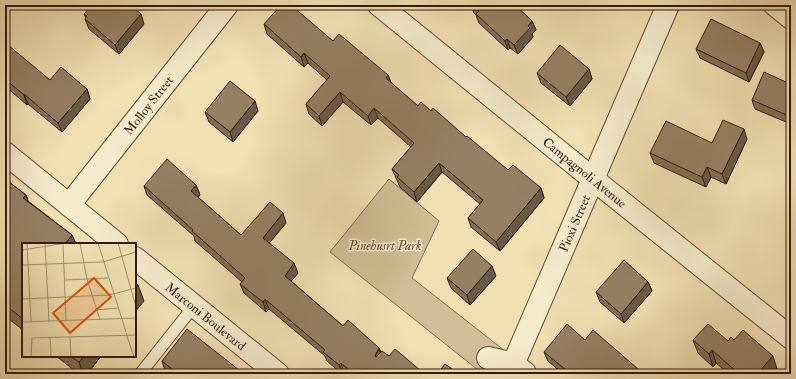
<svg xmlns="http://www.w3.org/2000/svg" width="796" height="379" viewBox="0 0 796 379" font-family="'IM FELL Double Pica',serif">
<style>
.green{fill:#d1be96;stroke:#826c52}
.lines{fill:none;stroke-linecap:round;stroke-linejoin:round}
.service-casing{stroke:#624b36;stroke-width:13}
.minor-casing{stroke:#624b36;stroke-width:24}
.service{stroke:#f6ebcd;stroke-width:11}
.minor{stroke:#f6ebcd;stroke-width:22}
.wall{fill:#806e55;stroke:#32190d}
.shaded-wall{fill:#685a45;stroke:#32190d}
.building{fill:#958063;stroke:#32190d}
.labels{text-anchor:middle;stroke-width:3;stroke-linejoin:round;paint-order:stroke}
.street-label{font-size:13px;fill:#32190d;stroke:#f6ebcd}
.park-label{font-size:13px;font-style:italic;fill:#624b36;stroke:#f6ebcd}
.inset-road{fill:none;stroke:#a59070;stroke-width:1}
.view{fill:#d6530c;fill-opacity:0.15;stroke:#d6530c;stroke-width:2}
.inset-edge{fill:none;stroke:#32190d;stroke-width:2}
</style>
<rect width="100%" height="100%" fill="#f1e0b2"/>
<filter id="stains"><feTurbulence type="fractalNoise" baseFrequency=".005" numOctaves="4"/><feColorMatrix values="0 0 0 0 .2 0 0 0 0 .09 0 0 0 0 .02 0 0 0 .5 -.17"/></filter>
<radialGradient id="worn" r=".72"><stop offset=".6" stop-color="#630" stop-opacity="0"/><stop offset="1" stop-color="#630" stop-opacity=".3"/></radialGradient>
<path class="green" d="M389,179L439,221L412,278L505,351L494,374H483L330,252Z"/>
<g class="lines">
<g class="service-casing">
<path id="service" d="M140,374L194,306"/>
</g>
<g class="minor-casing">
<g id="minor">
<path d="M379,5L593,179L791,338"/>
<path d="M775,5L791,18"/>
<path d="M5,153L117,244"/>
<path d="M69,205L227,5"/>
<path d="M135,258L278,374"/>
<path d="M488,358L514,364L525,373"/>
<path d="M509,374L668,5"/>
</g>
</g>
<use href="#service" class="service"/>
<use href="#minor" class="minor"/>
</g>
<g class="wall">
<path d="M471,5H515L532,21L536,30L532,34L533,37L518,54L510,48L508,50L479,23L476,15L474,13Z"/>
<path d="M84,14L144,24L119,54L89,29L85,19L86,18Z"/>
<path d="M264,24L333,41L388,75L391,83L418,106L431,111L466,137L508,170L541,188L544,198L500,251L471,227L468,218L480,204L442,172L417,202L400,187L397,180L396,178L392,169L411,147L378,118L371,125L343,102L322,126L309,114L306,104L327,80L308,63L304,67L267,34Z"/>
<path d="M760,43L764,52L749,82L700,58L696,49Z"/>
<path d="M5,49L50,80L87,89L90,99L62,132L28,104L27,105L5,86Z"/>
<path d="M589,69L592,79L570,106L541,83L537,73Z"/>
<path d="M791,79V124L755,109L752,100Z"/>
<path d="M258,111L233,142L209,122L205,112Z"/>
<path d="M747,139L726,184L711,177L706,187L654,163L650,153L712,143Z"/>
<path d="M5,179L26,195L28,201L72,235L76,244H23V330L5,316Z"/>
<path d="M196,185L200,195L198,197L241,235L286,223L269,243L298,273L291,281L343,326L379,348L381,352L422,374H346L344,373L342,374L327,361L325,356L269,309L266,312L244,293L240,284L242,282L195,241L194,236L147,195L144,186Z"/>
<path d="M791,257V269L789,263Z"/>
<path d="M496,276L470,305L451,288L447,278Z"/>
<path d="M648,282L652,291L624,323L600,302L596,292Z"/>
<path d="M585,340L638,369L639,374H563L548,361L544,352Z"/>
<path d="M693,340L728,341L734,340L777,369L773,374H729L716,363L713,367L698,353Z"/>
<path d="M56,356H101L87,374H79Z"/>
<path d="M162,361L244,374H166Z"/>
</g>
<g class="shaded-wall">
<path d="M5,5H12L5,14Z"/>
<path d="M141,14L144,24L119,54L115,45Z"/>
<path d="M532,21L536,30L532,34L533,37L518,54L514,45L528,26Z"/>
<path d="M507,39L510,48L508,50L505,41Z"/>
<path d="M760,43L764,52L749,82L746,73Z"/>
<path d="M304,53L308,63L304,67L301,57Z"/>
<path d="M589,69L592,79L570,106L566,97Z"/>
<path d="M388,75L392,85L386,78Z"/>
<path d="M87,89L90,99L62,132L58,123Z"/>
<path d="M340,92L343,102L322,126L319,116Z"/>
<path d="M24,94L28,104L27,105L24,95Z"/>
<path d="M255,101L258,111L233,142L230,132Z"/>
<path d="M374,108L378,118L371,125L368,116Z"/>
<path d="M744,129L747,139L726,184L722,174Z"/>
<path d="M439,163L442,172L417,202L414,192Z"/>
<path d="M707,167L711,177L706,187L702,177Z"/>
<path d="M196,185L200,195L195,201L191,191Z"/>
<path d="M541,188L544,198L500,251L496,242Z"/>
<path d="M26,195L31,211L23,198Z"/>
<path d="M283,213L286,223L266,247L263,238Z"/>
<path d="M72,235L76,244H65Z"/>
<path d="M294,263L298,273L288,285L285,276Z"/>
<path d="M492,266L496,276L470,305L467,295Z"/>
<path d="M648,282L652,291L624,323L621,314Z"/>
<path d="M138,285L144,301L135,312V289Z"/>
<path d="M265,299L269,309L266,312L263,302Z"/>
<path d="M379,348L383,358L379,366L375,356Z"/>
<path d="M712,350L716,363L713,367L709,354Z"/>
<path d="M84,356H101L87,374H83L79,362Z"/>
<path d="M773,356L777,369L773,374H757Z"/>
<path d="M341,363L344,373L343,374L339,365Z"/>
<path d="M638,369L639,374H633Z"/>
</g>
<g class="building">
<path d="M92,5H130L141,14L115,45L85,19L87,16L84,14Z"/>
<path d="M281,5H291L333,41L339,34L388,75L386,78L418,106L421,102L431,111L433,108L466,137L467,136L508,170L513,165L541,188L496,242L468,218L483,200L439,163L414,192L397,177L399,175L392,169L414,143L374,108L368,116L340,92L319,116L306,104L330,76L304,53L301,57L264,24Z"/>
<path d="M472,5H515L532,21L528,26L530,28L514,45L507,39L505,41L476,14L479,11Z"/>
<path d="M711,19L760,43L746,73L696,49Z"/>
<path d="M8,45L50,80L61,67L87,89L58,123L24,94V95L5,79V49Z"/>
<path d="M560,45L589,69L566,97L537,73Z"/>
<path d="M764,72L786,82L788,78L791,79V117L752,100Z"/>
<path d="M230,81L255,101L230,132L205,112Z"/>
<path d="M723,120L744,129L722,174L707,167L702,177L650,153L666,121L712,143Z"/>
<path d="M167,159L196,185L191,191L241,235L270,202L283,213L263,238L294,263L285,276L343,326L348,320L379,348L375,356L376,357L382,351L389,356L395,349L421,371L418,374H354L341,363L339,365L323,352L325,350L265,299L263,302L240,284L245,278L192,231L193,230L144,186Z"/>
<path d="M5,179L26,195L23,198L72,235L65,244H23V319L5,305Z"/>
<path d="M473,249L492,266L467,295L447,278Z"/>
<path d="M791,257V264L789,263Z"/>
<path d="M624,260L648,282L621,314L596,292Z"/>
<path d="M135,283L138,285L135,289Z"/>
<path d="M567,324L585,340L593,330L638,369L633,374H574L573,373L571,374L544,352Z"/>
<path d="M708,324L728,341L731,337L734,340L743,330L773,356L757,374H739L712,350L709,354L693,340Z"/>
<path d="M187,329L244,374H178L162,361Z"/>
<path d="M70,356H84L79,362Z"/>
<path d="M445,364L459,374H437Z"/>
</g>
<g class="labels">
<g class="street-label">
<text transform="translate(148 105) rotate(-52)" y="5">Molloy Street</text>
<text transform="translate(585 172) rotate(39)" y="5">Campagnoli Avenue</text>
<text transform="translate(574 223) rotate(-67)" y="5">Pioxi Street</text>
<text transform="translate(206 316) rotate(39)" y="5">Marconi Boulevard</text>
</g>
<g class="park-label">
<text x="385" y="250">Pinehusrt Park</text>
</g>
</g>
<g transform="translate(22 243)">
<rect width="114" height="114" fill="#f1e0b2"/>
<path class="inset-road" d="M5,0L9,79M23,0L27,79M58,0L65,36L78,77M76,0L104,89M96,0L114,64M41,1L44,78M0,7L45,0M0,22L81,19L114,9M43,37L86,35M0,56L87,52L114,45M73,67L96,65M0,79L114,75M104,90L112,114M48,94L49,114M28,95L29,114M9,114L10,95L114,92"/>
<path class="view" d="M72,35L89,54L48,90L31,70Z"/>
<rect width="114" height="114" class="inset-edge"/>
</g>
<rect width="796" height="379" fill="none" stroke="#f1e0b2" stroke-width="20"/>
<rect x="6" y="6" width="784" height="367" fill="none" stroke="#32190d" stroke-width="2"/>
<rect x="10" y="10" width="776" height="359" fill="none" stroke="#32190d"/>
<rect width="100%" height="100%" filter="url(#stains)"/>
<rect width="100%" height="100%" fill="url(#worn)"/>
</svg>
